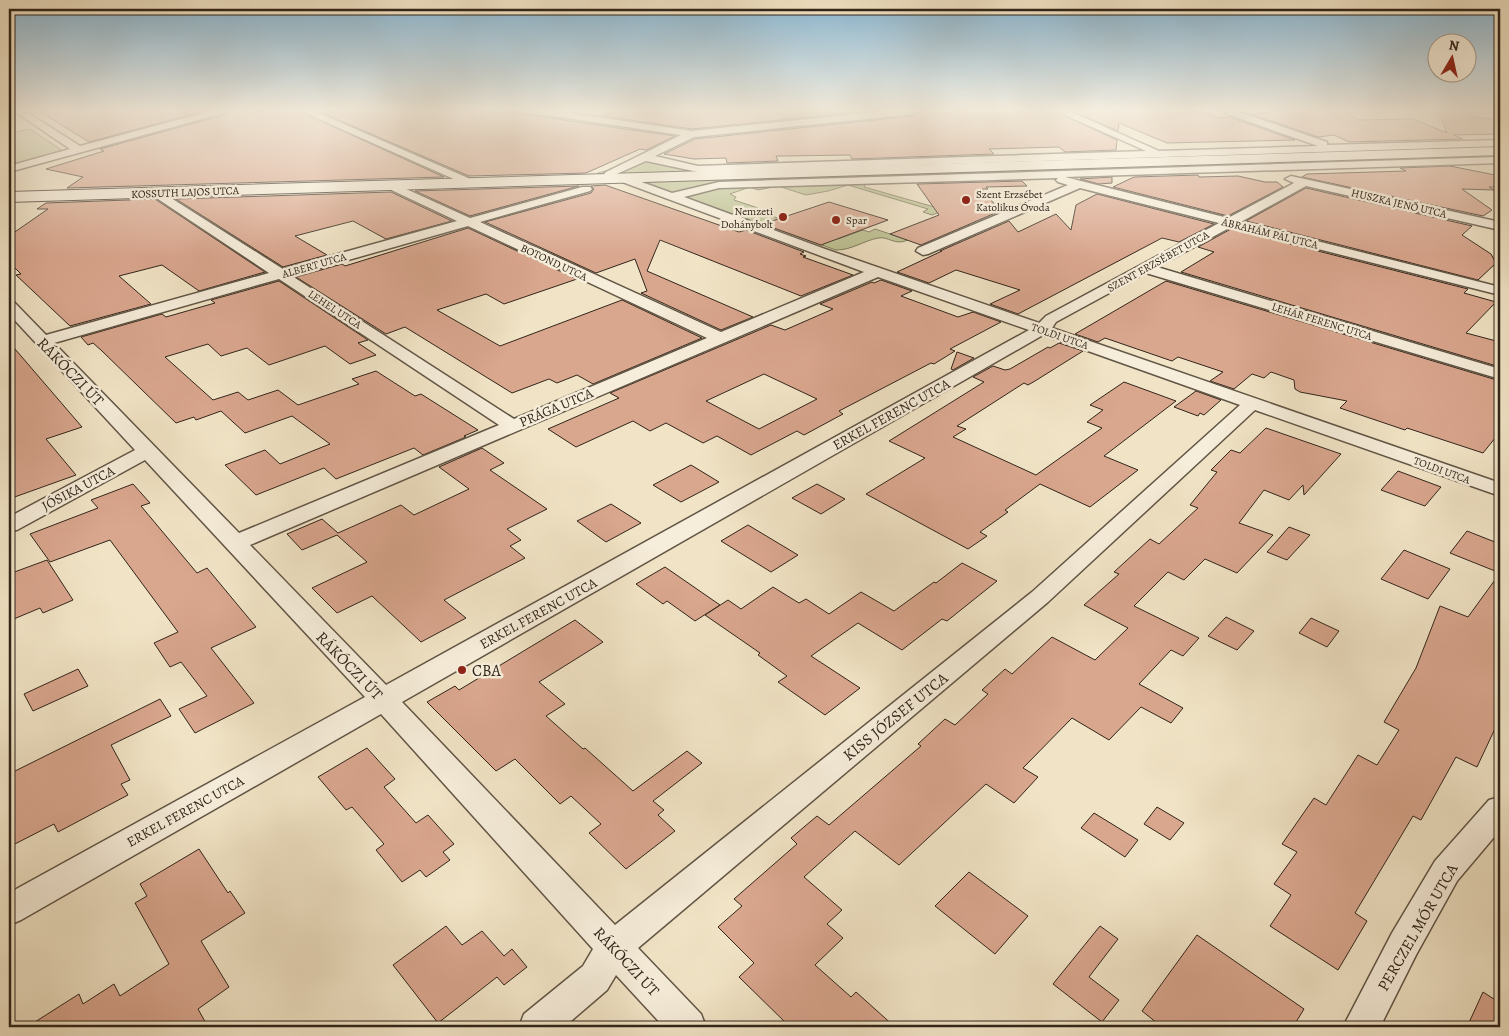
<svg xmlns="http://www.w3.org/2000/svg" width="1509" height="1036" viewBox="0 0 1509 1036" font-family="Alegreya,serif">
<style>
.green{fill:#bdc393;stroke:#777456}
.building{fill:#d9a68e;stroke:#31251a;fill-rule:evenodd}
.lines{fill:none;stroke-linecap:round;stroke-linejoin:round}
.street-casing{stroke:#615545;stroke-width:3}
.secondary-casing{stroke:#31251a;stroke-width:2}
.street{fill:#f6edda;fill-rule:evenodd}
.secondary{fill:#f6edda;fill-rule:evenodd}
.poi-dot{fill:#8f2418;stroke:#f6edda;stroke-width:2}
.labels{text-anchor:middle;stroke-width:5;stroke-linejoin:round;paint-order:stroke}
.far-street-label{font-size:11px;fill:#31251a;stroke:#f6edda}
.far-poi-label{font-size:11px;fill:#31251a;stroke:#f6edda;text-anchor:start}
.street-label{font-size:14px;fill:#31251a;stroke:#f6edda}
.near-street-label{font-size:16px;fill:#31251a;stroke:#f6edda}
.near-poi-label{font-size:16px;fill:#31251a;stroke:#f6edda;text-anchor:start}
</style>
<rect width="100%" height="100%" fill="#f1e4c6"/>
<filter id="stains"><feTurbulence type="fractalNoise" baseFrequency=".004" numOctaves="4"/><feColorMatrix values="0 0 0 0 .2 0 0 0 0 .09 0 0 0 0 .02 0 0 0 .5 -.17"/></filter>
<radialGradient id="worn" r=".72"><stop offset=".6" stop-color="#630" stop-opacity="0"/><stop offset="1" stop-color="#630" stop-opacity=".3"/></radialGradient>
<g class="green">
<path d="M863,111H938L706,135L689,129Z"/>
<path d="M30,129L63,151L9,166V133Z"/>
<path d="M1266,152L1273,155L1183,156L1185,157L595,176L598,173L647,160L702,170Z"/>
<path d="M1500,153V163L1296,165L1290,161H1363L1361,159Z"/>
<path d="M1282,161L1288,165L894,175V177L728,183L673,193L651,185L649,182V181Z"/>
<path d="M866,182L864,187L945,210L932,215L923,212L928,209L848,185L828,191L806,195L778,186L758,190L750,187L730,194L736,197L734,200L770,212L766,214L838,239L863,230L869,232L875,229L908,240C894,246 889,236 878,238C863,241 852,250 836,250L687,198L686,196L728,187Z"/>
</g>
<g class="building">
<path d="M39,111H204L89,142Z"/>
<path d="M228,111H299L444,177L67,188L83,177L46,169L104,151L100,149L224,115Z"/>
<path d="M318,111H519V113L583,123L675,136L646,150L640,149L586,173L469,176Z"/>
<path d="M614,111H870L692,129L602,116Z"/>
<path d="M920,111H1054L1117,140L1116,150L1065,152L1059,147L989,149L994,154L852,159L850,155L785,156H776L778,161L727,163L726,158L694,159L664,154L695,139L913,116Z"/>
<path d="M1073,111H1200L1220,118L1229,117L1295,140L1167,143L1119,123L1118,131Z"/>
<path d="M1279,111H1344L1359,120L1413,119L1447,133L1438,111L1472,113L1474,117L1500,120V134L1454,135L1463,139L1349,142L1334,135L1318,137L1251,114Z"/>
<path d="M1450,166L1500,176V187H1489L1494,190L1462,189L1492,210L1483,216L1302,177L1307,174L1406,171L1400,168Z"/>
<path d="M1198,175L1199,177L1238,176L1265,182H1277L1283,187L1228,216L1113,187L1134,177Z"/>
<path d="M1112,177V183L1099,184L1080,179Z"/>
<path d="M1022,181L1027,186L986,187L988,189H982L1000,211L921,245L890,234L939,215L917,184Z"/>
<path d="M605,185L739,232L746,230L804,252L800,254L806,256L803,257L853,275L801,296L660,240L647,271L753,317L721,330L641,293L647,291L635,259L596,273L485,222L591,193L594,189L591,186Z"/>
<path d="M579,186L470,216L415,191Z"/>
<path d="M1306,188L1472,226L1462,235L1491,254L1496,263L1478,280L1246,221Z"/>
<path d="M391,192L452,221L386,239L353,221L295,236L327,255L283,267L176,199Z"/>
<path d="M1097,194L1214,224L1179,242L1162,238L1018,314L990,304L1020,290L956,270L929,283L897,272L942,251H940L1009,221L1018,232L1056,214L1071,230L1076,205Z"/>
<path d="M155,199L265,272L199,291L162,265L119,276L151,304L70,326L16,275L21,274L9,262V236L48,209H37L46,203Z"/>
<path d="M829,202L888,220L821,245L763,224Z"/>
<path d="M468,228L577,279L504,304L486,294L437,310L500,346L622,300L702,338L593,384L577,375L557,383L549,379L512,393L405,327L386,334L296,277L342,264L345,266Z"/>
<path d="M1231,229L1468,289L1464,293L1496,302L1466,333L1500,342V367L1181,272L1214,252L1198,247Z"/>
<path d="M881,280L912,291L901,296L958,317L973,312L1001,322L950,349L955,351L934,364L931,363L839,411L843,414L804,435L797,431L751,455L717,436L703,443L666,423L650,431L633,421L576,447L548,429L619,398L610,393L771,325L785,330L833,309L820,304L872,282L874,283ZM764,374L817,399L759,429L706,401Z"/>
<path d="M279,281L368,340L358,343L376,355L350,364L325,346L269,365L247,348L221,356L208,344L165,357L213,400L238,392L248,400L278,390L298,405L359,384L352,379L376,371L415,396L421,394L478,430L464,436L466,437L423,455L414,448L336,479L324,468L256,495L225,465L265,450L280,464L330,444L292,416L245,433L221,411L196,420L194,417L176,423L102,351L93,343L88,345L81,337L162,314L166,317L215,303L211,300Z"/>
<path d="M1166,281L1500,381V432L1483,453L1407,428L1405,430L1340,408L1347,401L1300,392L1295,389L1294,380L1271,372L1264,378L1252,374L1234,389L1210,381L1223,372L1178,357L1172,361L1105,338L1098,342L1075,334Z"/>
<path d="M9,342L82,427L46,439L76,475L9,499Z"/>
<path d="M1059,343L1083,351L1035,381L1028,385L1024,383L957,426L966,429L953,437L1036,475L1102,428L1087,422L1103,410L1090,405L1124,382L1176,401L1104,456L1138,470L1090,507L1040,484L1005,510L1008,512L980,532L987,536L968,549L866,494L925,458L889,441L984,382L973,377L993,366L1005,370L1010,369L1048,347L1050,348Z"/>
<path d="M957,352L974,358L953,370L951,369Z"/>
<path d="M1196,391L1221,400L1204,415L1200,413L1198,416L1174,407Z"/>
<path d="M1266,428L1341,454L1304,495L1303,485L1289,500L1264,490L1239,523L1273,535L1237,573L1205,559L1184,580L1168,572L1134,606L1199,638L1183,656L1171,650L1139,684L1183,708L1171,723L1141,707L1109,740L1072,718L1023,768L1038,777L1014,803L986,784L899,865L855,831L804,877L842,910L827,924L843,938L815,965L851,997L856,992L895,1027H790L739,977L754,963L718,927L742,906L734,899L797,844L791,838L817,816L829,825L921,746L918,744L945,719L955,725L988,694L982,690L1005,669L1012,674L1052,637L1095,660L1128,628L1084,605L1119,574L1114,572L1150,539L1159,544L1198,508L1190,505L1217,472L1211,470L1231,450L1240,453Z"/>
<path d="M482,448L504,463L490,470L547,509L507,529L521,540L510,546L525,558L444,600L466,618L421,642L372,596L337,613L312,588L367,562L337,535L302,550L287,534L322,519L338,533L401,505L414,515L469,489L439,467Z"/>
<path d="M691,465L719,482L681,502L653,485Z"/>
<path d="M1398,471L1441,487L1425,506L1381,490Z"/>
<path d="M133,484L150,503L141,506L197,573L207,568L256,627L211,648L254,703L195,733L179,709L207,696L181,662L170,667L154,643L178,632L110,540L50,562L30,534L98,508L91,500Z"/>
<path d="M817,484L845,499L821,514L792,498Z"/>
<path d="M611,504L641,523L606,542L577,521Z"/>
<path d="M748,525L798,555L771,572L721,541Z"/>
<path d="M1289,527L1310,535L1287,560L1267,552Z"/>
<path d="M1467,531L1500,544V718L1477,767L1456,757L1421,820L1413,816L1355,913L1367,921L1338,970L1270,926L1291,895L1274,884L1297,852L1282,844L1314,798L1326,805L1358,755L1377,765L1399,730L1384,722L1416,668L1440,606L1468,617L1500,573L1450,553Z"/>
<path d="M1404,550L1450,569L1428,599L1381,579Z"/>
<path d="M47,560L73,600L43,613L40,608L9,621V574Z"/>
<path d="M962,563L997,581L947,621L942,619L902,650L858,623L811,656L860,688L825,715L778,682L787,676L758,655L760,653L705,615L728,600L741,609L773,587L799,603L806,599L829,614L861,592L894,611L934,582L936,583Z"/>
<path d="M665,567L720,605L695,621L667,601L663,604L636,584Z"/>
<path d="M1226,617L1254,631L1237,650L1208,636Z"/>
<path d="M1311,618L1339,631L1327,647L1299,633Z"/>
<path d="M575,620L603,642L539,682L565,704L546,716L583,749L585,748L633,791L687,751L702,763L653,801L664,810L658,815L675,831L626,869L589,833L601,824L571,796L560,804L515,759L496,771L427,702L455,686L459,690Z"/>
<path d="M78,669L88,686L33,711L24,694Z"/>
<path d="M160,699L171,716L111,745L130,780L121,784L128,795L58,832L54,824L9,847V774Z"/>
<path d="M367,748L395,779L384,787L416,823L428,815L454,844L443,852L450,860L426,877L420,870L402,882L376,850L384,844L352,807L346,810L318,777Z"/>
<path d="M1157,807L1184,823L1170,840L1144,824Z"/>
<path d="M1094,813L1138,840L1125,857L1081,828Z"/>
<path d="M199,849L228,893L230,891L245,913L201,941L229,987L198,1009L208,1027H27L79,994L83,1004L114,984L120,996L169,964L135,903L147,896L140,884Z"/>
<path d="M969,872L1028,916L995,954L935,906Z"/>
<path d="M446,926L462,945L482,931L504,956L512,949L527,967L504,985L497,977L438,1023L393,965Z"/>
<path d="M1100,926L1118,939L1089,977L1119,1000L1102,1022L1053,984Z"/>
<path d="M1197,935L1304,1009L1293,1027H1162L1142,1011Z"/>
<path d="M1483,992L1500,1003V1027H1467Z"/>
</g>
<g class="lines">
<g class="street-casing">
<g id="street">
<path d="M14,111H25L80,146L211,111H226L224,113L9,172V166L70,149Z"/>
<path d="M301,111H314L475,181L477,183L475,185H467Z"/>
<path d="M534,111H557L692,131L887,111H918L913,114L694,137L655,156L698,166L1146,151L1056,111H1069L1159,151L1318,146L1224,113L1222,111H1236L1327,142V145L1500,140V146L698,172L646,161L610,177L604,174L606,172L681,135L539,114Z"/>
<path d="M1493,111H1500V118L1497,117Z"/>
<path d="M1500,157V163L1065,177L1228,218L1294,183L1285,179L1291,176L1500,222V230L1306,186L1241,222L1500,287V295L1231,227L1157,267L1500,369V379L1146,273L1056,322L1052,328L1500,483V496L1255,410L1048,602L638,948L701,1014L706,1027H664L616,975L607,990L564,1027H519L524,1014L583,966L593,949L381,714L21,920L9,925V893L365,697L145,460L17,530L9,531V517L135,450L9,314V301L14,302L46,335L269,273L152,195L150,193L152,191H160L283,269L457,221L385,187L383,185L385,183H393L470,218L582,187H590L592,189L590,191L480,222L721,332L864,272L617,180L615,178L617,176H625L672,193L719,182ZM1058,178L1056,180L1058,182L1068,185L918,248L916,251L923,255L928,254L1080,188L1219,223L1046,316L1039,323L825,249L684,197L719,188ZM468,226L707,338L514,419L292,276ZM878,277L1029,330L386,685L250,545ZM279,279L499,425L239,533L54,343ZM1043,335L1240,405L1032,592L615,925L402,702Z"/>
<path d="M1500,797V830L1457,881L1416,955L1380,1027H1343L1392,933L1435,861L1489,800Z"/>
</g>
</g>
<g class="secondary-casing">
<path id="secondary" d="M1500,147V155L9,202V192Z"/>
</g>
<use href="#street" class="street"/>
<use href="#secondary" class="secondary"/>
</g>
<linearGradient id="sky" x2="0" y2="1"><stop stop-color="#89b8d5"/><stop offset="0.43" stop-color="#f9f3e5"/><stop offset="1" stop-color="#f9f3e5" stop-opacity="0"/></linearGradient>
<rect width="1509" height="256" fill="url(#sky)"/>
<g class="poi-dot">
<circle cx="966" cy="200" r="5"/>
<circle cx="783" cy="217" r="5"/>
<circle cx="836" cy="220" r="5"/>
<circle cx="462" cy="670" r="5"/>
</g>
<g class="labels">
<g class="far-street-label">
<text transform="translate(185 192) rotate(-2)" y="4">KOSSUTH LAJOS UTCA</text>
<text transform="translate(1399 203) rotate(13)" y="4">HUSZKA JENŐ UTCA</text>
<text transform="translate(1270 233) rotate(14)" y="4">ÁBRAHÁM PÁL UTCA</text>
<text transform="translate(1158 261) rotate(-29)" y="4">SZENT ERZSÉBET UTCA</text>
<text transform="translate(554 262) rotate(25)" y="4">BOTOND UTCA</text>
<text transform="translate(314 265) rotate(-16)" y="4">ALBERT UTCA</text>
<text transform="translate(335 309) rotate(33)" y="4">LEHEL UTCA</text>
<text transform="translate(1322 321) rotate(17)" y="4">LEHÁR FERENC UTCA</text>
<text transform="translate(1060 336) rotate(19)" y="4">TOLDI UTCA</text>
<text transform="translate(1442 470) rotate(20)" y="4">TOLDI UTCA</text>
</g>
<g class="far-poi-label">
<text x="976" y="198">Szent Erzsébet<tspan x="976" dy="13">Katolikus Óvoda</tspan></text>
<text x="773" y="215" text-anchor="end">Nemzeti<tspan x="773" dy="13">Dohánybolt</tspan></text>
<text x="846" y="224">Spar</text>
</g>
<g class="street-label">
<text transform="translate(556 407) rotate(-23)" y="5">PRÁGA UTCA</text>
<text transform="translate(891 414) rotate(-29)" y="5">ERKEL FERENC UTCA</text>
<text transform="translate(78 488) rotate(-28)" y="5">JÓSIKA UTCA</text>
<text transform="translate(538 613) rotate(-29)" y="5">ERKEL FERENC UTCA</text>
<text transform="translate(185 811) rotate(-29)" y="5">ERKEL FERENC UTCA</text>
</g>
<g class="near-street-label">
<text transform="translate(71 371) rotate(46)" y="6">RÁKÓCZI ÚT</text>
<text transform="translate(350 665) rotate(46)" y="6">RÁKÓCZI ÚT</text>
<text transform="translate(895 716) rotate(-39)" y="6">KISS JÓZSEF UTCA</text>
<text transform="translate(1417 927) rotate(-60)" y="6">PERCZEL MÓR UTCA</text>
<text transform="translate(627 961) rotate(47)" y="6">RÁKÓCZI ÚT</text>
</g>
<g class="near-poi-label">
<text x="472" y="676">CBA</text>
</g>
</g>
<rect width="1509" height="1036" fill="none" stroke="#f1e4c6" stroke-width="30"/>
<rect x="10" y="10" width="1489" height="1016" fill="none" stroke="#31251a" stroke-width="2.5"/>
<rect x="15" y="15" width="1479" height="1006" fill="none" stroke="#31251a"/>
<g transform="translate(1452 58) rotate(9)"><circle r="24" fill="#f6edda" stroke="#a79d8d"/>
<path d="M0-4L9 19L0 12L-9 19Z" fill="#8f2418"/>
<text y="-8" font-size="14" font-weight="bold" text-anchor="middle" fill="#31251a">N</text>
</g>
<rect width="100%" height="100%" filter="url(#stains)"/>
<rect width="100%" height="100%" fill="url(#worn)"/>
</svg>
